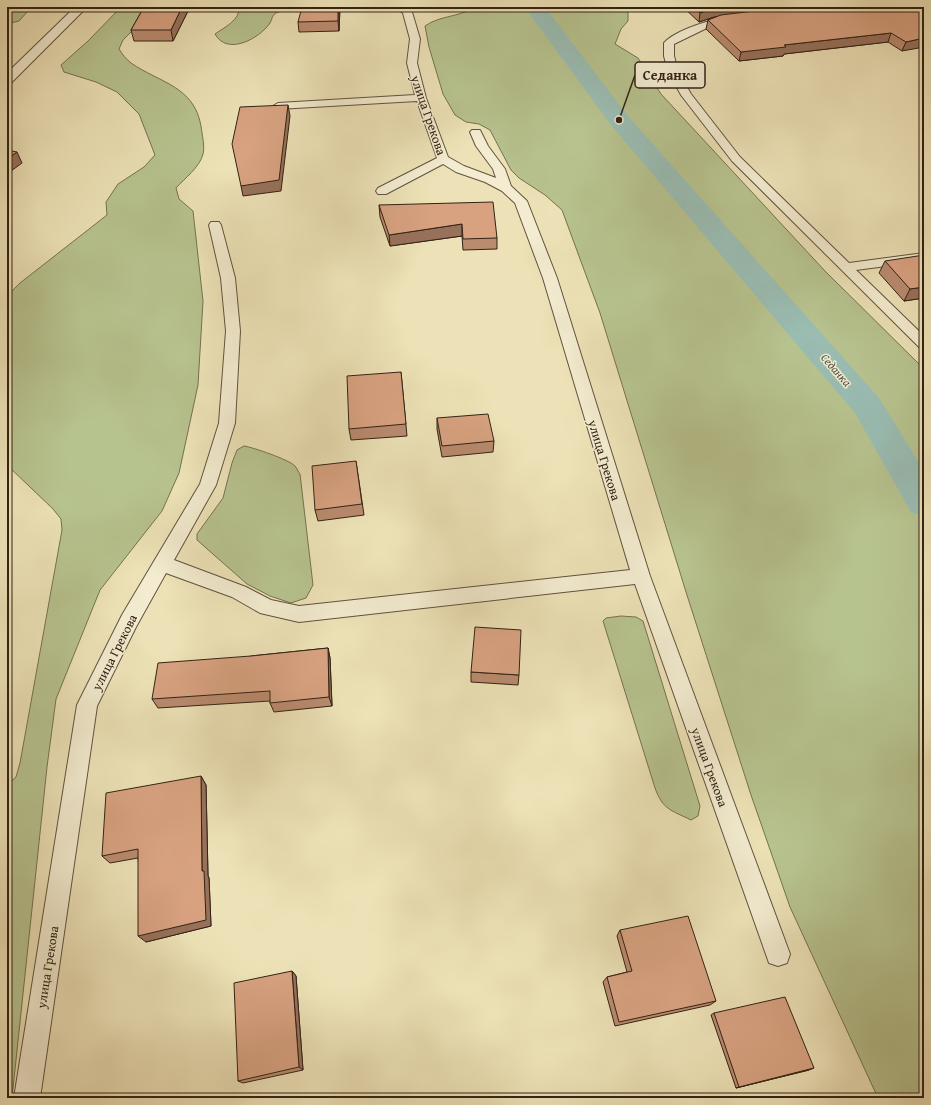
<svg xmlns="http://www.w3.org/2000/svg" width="931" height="1105" viewBox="0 0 931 1105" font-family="'Gentium Book Plus',serif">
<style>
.green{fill:#b7c38f;stroke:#747252}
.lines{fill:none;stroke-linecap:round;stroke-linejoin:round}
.canal{fill:#9abdb3;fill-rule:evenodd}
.lane-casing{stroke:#61523e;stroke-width:2}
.street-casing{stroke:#61523e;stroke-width:2}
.lane{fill:#f3ecd0;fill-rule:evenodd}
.street{fill:#f3ecd0;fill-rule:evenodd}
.wall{fill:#ba8b6f;stroke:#322215}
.shaded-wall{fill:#97715a;stroke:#322215}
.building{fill:#d8a281;stroke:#322215}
.labels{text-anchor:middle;stroke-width:3;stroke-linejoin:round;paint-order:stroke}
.far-water-label{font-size:12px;font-style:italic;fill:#515044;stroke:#f3ecd0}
.street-label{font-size:13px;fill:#322215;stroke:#f3ecd0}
.leader{fill:none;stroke:#322215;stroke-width:1.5}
.callout-dot{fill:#322215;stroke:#f3ecd0;stroke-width:1.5}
.callout{fill:#f3ecd0;stroke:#322215;stroke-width:1.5}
.callout-label{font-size:14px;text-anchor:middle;font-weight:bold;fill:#322215}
</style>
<rect width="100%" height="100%" fill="#ede2b7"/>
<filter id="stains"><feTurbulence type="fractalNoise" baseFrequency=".005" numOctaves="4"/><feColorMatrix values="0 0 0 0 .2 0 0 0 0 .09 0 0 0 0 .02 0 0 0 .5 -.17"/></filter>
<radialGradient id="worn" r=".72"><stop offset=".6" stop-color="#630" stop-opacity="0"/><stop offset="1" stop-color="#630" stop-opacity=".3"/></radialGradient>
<g class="green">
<path d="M7,7H68L28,11L19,21L7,24Z"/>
<path d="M121,7H197L173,18L136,27L123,40L119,49C122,54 126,59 131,63C160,83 194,86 201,126C202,135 205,146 203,154C200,167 184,179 176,188L179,199L193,211L203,301L198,385L179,473L162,511L100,590L56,699L47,767L12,1098H7V785L16,777L20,763L62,530L61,519L53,509L7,465V296L20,283L107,215L106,202L118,184L144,167L155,155L139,114L117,92L96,82L64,72L61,65L88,41Z"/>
<path d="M239,7H320C307,8 288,7 276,13C272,15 272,20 270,23C259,39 227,56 215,34C225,27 240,20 239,7Z"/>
<path d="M473,7H628V21L621,29L615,44L638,58L661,94L825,271L918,363L924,367V1098H878L790,907L751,795L686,592L600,313L562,210L545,195L519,178L511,170L490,130L479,124L466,122L455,115L443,94L429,47L425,26C439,16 457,17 472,9Z"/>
<path d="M244,446C252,447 290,460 295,466C297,468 298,472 300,474L313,585L306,598L291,603L270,596L247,584L197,540V534L223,498L232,463L237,450Z"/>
<path d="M621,616L636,617L643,621L700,806L698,816L691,820C671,810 663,810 655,788L603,621L606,618Z"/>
</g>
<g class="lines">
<path class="canal" d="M527,7H547L548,11L627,115L879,398L924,471V516L911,512L855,413L611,125L531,16Z"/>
<g class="lane-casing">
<g id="lane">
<path d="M395,7H406L412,12L420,39L417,63L426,98L448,157L464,166L496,178L493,169L476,146L470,132L472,130H480L488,146L505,169L511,186L527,201L557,278L650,576L790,954L787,963L778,966L769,963L635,584L299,622L260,613L232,597L166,573L136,627L97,706L40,1098H14L77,705L122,615L200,484L219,423L226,331L221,278L209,225L211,222H219L221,225L235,278L240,331L235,423L216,485L174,560L246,587L271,600L299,606L630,570L543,278L515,203L502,191L485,182L456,172L443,164L386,194H378L376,191L378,188L437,158L417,101L278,109L273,106L278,103L415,95L407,63L410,39L403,13Z"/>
<path d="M730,16L733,17L735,19L733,21L709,27L674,44V56L678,71L691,94L740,157L849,263L924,253V261L856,270L924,336V349L919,347L732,161L681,95L668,71L664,56V43C675,30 713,19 730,16Z"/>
</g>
</g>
<g class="street-casing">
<path id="street" d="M75,7H87L11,83L7,84V73Z"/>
</g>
<use href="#lane" class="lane"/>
<use href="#street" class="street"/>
</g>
<g class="wall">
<path d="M144,7H190L173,41H134L131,30Z"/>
<path d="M340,7L339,31L299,32L298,22Z"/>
<path d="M683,7H924L902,51L888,42L784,54L783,56L739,61L706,29L708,20L721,16L714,17L699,22Z"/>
<path d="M379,205L497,238V249L463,250L462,236L390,246L380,217Z"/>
<path d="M885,261L924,298L904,301L879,273Z"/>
<path d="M401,372L407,436L351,440L349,429Z"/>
<path d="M437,418L494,441L493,452L442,457L437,429Z"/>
<path d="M356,461L364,515L318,521L315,510Z"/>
<path d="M328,648L330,658L332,706L274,712L270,703V701L158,708L152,699L251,656Z"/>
<path d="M471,672L519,675L518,685L471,682Z"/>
<path d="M201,776L206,785L208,876L209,878L211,926L146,942L138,858L110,863L102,856Z"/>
<path d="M620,930L716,1001L710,1005L615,1026L603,982L607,977L627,972L617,936Z"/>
<path d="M292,971L296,976L303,1070L243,1083L238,1081Z"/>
<path d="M714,1013L809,1070L736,1088L711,1015Z"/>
</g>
<g class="shaded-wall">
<path d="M182,7H190L173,41L171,30Z"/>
<path d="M338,7H340L339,31L338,21Z"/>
<path d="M663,7H675L662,9Z"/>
<path d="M716,7H786L714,17L699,22L700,13Z"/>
<path d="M891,33L888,42L784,54L783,56L739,61L741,52L784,45Z"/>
<path d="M924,38V47L902,51L906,42Z"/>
<path d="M288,105L290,116L281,191L243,196L241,186Z"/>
<path d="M17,152L22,163L7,174V159Z"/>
<path d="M462,224V236L390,246L389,235Z"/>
<path d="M924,287V298L904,301L910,289Z"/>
<path d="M328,648L330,658L332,706L329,697Z"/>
<path d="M201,776L206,785L208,876L209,878L211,926L146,942L138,936L202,871Z"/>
<path d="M292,971L296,976L303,1070L299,1067Z"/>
<path d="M814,1068L809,1070L736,1088L739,1087Z"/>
</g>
<g class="building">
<path d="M144,7H182L171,30H131Z"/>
<path d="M302,7H338V21L298,22Z"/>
<path d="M694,7H720H716L700,13Z"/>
<path d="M787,7H924V38L906,42L891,33L784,45L786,47L741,52L708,20L721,15Z"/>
<path d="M288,105L279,180L241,186L232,144L240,107Z"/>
<path d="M7,150L17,152L7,159Z"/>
<path d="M493,202L497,238L463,239L462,224L389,235L379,205Z"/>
<path d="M924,255V287L910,289L885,261Z"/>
<path d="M401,372L406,424L349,429L347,376Z"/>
<path d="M488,414L494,441L442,446L437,418Z"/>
<path d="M356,461L362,504L315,510L312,466Z"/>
<path d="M475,627L521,630L519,675L471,672Z"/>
<path d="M328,648L329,697L270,703V691L152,699L158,663L251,656Z"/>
<path d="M201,776L202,871H204L206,920L138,936V849L102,856L106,793Z"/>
<path d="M688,916L716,1001L619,1022L607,977L632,971L620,930Z"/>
<path d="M292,971L299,1067L238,1081L234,983Z"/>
<path d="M785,997L814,1068L739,1087L714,1013Z"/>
</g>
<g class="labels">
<g class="far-water-label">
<text transform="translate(836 370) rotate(49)" y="4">Седанка</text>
</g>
<g class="street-label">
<text transform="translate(429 115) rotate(71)" y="5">улица Грекова</text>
<text transform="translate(605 460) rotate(73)" y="5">улица Грекова</text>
<text transform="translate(114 652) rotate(-63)" y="5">улица Грекова</text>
<text transform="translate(710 767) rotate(70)" y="5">улица Грекова</text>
<text transform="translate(47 967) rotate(-81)" y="5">улица Грекова</text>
</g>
</g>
<path class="leader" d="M619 120L635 75"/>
<circle class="callout-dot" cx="619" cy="120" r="4"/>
<rect class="callout" x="635" y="62" width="70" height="26" rx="4"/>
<g class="callout-label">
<text x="670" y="80">Седанка</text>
</g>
<rect width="931" height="1105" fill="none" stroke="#ede2b7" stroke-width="24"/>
<rect x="8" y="8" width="915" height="1089" fill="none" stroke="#322215" stroke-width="2"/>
<rect x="12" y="12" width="907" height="1081" fill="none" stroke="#322215"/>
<rect width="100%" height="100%" filter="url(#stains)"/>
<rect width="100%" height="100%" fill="url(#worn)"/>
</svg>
